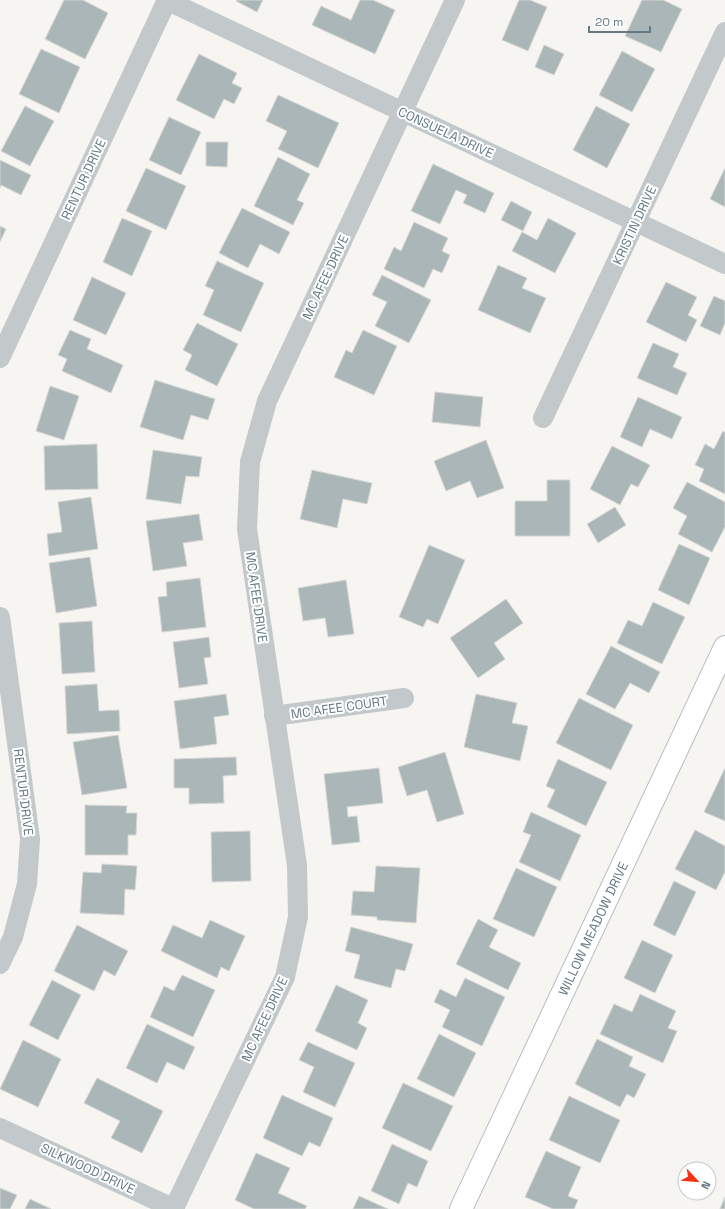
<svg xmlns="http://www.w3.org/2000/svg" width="725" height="1209" viewBox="0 0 725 1209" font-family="'Space Grotesk',sans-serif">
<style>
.building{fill:#abb6b9;stroke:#d7d7d4}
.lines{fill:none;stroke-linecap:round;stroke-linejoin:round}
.secondary-casing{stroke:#b7bdc1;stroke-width:24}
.street{stroke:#c3c8ca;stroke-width:20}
.secondary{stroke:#fff;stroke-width:22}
.labels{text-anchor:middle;stroke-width:4;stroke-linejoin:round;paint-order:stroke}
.street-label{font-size:13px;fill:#627985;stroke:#fff}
</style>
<rect width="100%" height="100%" fill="#f6f5f1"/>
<g class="building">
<path d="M64,0H83L108,13L85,59L45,39Z"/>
<path d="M237,0H263L257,12L236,1Z"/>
<path d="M360,0H373L395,10L375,54L312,25L321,6L351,20Z"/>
<path d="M519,0H530L547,7L528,51L502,40Z"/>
<path d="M642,0H663L682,9L661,52L625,36Z"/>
<path d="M544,45L564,54L554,75L535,67Z"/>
<path d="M41,49L80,67L59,113L19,94Z"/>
<path d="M622,51L655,69L632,112L599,95Z"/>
<path d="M199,54L237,73L232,83L242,88L234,104L224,99L214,119L176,100Z"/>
<path d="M278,95L339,123L318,168L278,149L287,131L266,121Z"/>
<path d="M25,106L54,121L30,166L1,151Z"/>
<path d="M596,106L630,124L607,168L573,150Z"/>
<path d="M169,117L201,132L181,175L149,160Z"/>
<path d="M206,142H228L227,167L206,166Z"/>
<path d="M278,157L310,174L297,200L304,203L293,225L254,206Z"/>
<path d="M0,160L31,175L21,195L1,185L0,188Z"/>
<path d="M433,164L494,193L485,213L463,203L467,195L456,190L440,224L411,211Z"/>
<path d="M146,168L186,186L166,230L126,211Z"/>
<path d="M725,168V207L710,199Z"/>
<path d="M511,201L532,212L523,231L501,220Z"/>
<path d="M242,208L290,232L279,254L260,244L248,268L219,253Z"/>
<path d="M122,218L152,231L132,276L103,262Z"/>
<path d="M548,218L576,233L555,273L512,251L522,232L537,240Z"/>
<path d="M414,222L448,238L442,251L450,255L442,273L433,269L424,288L384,269L394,247L401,251Z"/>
<path d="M0,226L6,229L0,242Z"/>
<path d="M217,261L264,283L241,332L203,315L214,290L205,286Z"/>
<path d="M498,265L527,278L522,288L546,298L530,333L478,310Z"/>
<path d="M382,275L431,300L409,343L375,326L387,302L372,295Z"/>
<path d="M92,277L126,293L106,335L73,320Z"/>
<path d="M666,282L697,297L688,315L697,320L686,342L646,322Z"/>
<path d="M714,296L725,301V323L720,335L700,326Z"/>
<path d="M197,323L238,344L217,386L185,370L192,355L183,350Z"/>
<path d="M70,330L91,339L87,349L123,365L111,393L62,371L67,359L58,355Z"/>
<path d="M363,330L397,346L374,395L334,377L346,350L352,353Z"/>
<path d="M653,343L679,354L673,367L687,373L677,395L637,378Z"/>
<path d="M155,380L215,399L208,420L191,415L183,440L140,427Z"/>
<path d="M50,386L79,396L64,440L36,431Z"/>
<path d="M435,392L483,397L480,427L432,422Z"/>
<path d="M638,397L682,417L672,439L650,429L642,447L620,437Z"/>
<path d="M723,431L725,433V494L699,481L704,469L695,465L705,444L714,449Z"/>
<path d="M486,440L504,488L477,498L470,481L446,491L434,461Z"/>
<path d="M97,444L98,489L45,490L44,446Z"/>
<path d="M612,446L650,465L638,487L631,484L620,505L590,489Z"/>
<path d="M153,450L202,457L199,477L186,476L181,504L146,499Z"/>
<path d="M312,470L372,483L367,504L343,499L337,528L300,519Z"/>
<path d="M547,480H570V536H515V501H547Z"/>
<path d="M687,482L725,502V527L712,552L678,534L687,516L673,508Z"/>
<path d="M91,497L98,549L49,556L47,534L62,532L58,502Z"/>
<path d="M615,507L626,525L598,543L587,524Z"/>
<path d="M199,514L203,540L183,543L187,566L153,571L146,521Z"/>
<path d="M679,544L710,558L689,605L658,590Z"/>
<path d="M429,545L465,560L438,624L427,619L423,627L399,617Z"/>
<path d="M90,557L97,606L56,613L49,563Z"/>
<path d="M200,578L206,627L162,632L158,597L167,596L166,582Z"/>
<path d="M346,580L354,634L328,637L325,618L303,621L298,588Z"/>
<path d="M506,599L523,623L494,643L505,659L478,678L450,638Z"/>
<path d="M653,602L685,617L662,664L617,643L628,620L642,626Z"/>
<path d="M92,621L95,672L62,674L59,623Z"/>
<path d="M209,637L211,657L204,658L208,684L179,688L173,642Z"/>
<path d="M611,646L660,672L649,693L630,683L615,709L586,694Z"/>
<path d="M97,684L99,711L119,710L120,731L67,734L65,686Z"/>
<path d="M226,694L229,715L214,717L217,744L180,749L174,701Z"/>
<path d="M476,694L517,703L512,723L528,726L520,761L464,747Z"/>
<path d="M579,698L633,725L611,770L556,743Z"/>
<path d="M118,735L127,788L82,795L73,742Z"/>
<path d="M445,752L464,814L437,822L427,790L407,796L398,767Z"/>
<path d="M236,757L237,775L223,776L224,803L189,804V788H174V759Z"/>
<path d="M558,759L607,782L586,826L547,807L555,790L546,786Z"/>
<path d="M379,768L383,803L347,807L348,817L357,816L360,842L332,845L324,774Z"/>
<path d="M725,768V821L704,812Z"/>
<path d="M85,805L127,806L126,813H137L136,835H128V855H85Z"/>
<path d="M531,812L581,835L560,881L519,862L531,835L523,832Z"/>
<path d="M695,830L725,846V872L716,890L675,869Z"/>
<path d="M250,831L251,881L212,882L211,832Z"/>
<path d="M102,864L137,866L135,890L125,889L124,915L80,913L83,872L101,873Z"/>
<path d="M376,866L420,868L416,923L377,920V917L351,915L353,891L374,892Z"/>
<path d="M516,868L557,887L534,937L493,919Z"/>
<path d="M674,881L696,892L675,936L653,925Z"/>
<path d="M478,919L498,930L489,947L521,963L508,990L456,964Z"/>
<path d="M210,920L245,936L229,971L221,967L217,978L161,951L173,925L202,938Z"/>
<path d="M77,925L128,951L115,976L104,970L94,991L54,971Z"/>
<path d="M351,927L413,944L405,971L396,969L391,988L354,978L360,955L345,951Z"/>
<path d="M642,940L673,955L655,993L624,978Z"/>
<path d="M182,975L215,990L193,1037L150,1017L164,986L174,991Z"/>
<path d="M465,978L505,997L482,1046L442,1027L450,1010L434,1002L440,989L456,997Z"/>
<path d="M52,980L81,995L58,1040L29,1025Z"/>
<path d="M336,985L368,1000L358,1023L367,1028L357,1050L315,1031Z"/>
<path d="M640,994L676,1011L668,1028L677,1031L663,1063L600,1034L614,1004L632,1012Z"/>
<path d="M147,1024L195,1047L184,1070L167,1062L157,1083L126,1068Z"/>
<path d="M439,1034L476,1053L454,1097L417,1079Z"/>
<path d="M597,1039L633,1057L629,1066L646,1074L634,1098L627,1094L620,1107L575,1084Z"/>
<path d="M23,1040L61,1059L38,1107L0,1089Z"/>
<path d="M308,1042L355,1063L335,1107L303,1092L314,1067L299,1060Z"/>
<path d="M97,1078L163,1111L142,1153L111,1138L120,1121L84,1103Z"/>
<path d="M403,1083L453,1106L431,1151L382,1128Z"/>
<path d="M282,1095L333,1118L320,1147L309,1142L302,1156L263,1138Z"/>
<path d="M569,1096L620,1120L600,1163L549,1140Z"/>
<path d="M392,1144L428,1161L417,1187L408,1183L399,1204L371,1191Z"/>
<path d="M546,1151L581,1167L568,1196L578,1200L574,1209H553L525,1197Z"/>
<path d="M256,1153L290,1168L278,1193L307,1206L305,1209H254L235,1200Z"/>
<path d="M0,1188L17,1195L10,1209H0Z"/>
<path d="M359,1196L388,1209H353Z"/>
<path d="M725,1197V1209H720Z"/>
<path d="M30,1199L51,1209H25Z"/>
</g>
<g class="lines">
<g class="secondary-casing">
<g id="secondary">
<path id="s1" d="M461,1209L725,647"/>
</g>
</g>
<g class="street">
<path d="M166,0L725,264"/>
<path d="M0,358L167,0"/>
<path d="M543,418L725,32"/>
<path d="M0,617L30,839L27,884L13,937L0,964"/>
<path d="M274,716L404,698"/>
<path d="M0,1128L175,1209"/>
<path d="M174,1208L285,977L298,917L297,865L247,529L250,462L267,401L455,0"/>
</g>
<use href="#secondary" class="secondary"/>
</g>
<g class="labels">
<g class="street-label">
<text transform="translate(446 132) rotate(25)" y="5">CONSUELA DRIVE</text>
<text transform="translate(83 179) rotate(-65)" y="5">RENTUR DRIVE</text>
<text transform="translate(634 225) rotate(-65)" y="5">KRISTIN DRIVE</text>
<text transform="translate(325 277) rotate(-65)" y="5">MC AFEE DRIVE</text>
<text transform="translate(257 597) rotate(82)" y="5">MC AFEE DRIVE</text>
<text transform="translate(339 707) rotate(-8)" y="5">MC AFEE COURT</text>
<text transform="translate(24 792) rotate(83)" y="5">RENTUR DRIVE</text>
<text dy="5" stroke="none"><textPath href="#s1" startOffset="310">WILLOW MEADOW DRIVE</textPath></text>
<text transform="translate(264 1019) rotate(-65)" y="5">MC AFEE DRIVE</text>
<text transform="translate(88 1168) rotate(25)" y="5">SILKWOOD DRIVE</text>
</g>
</g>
<g transform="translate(697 1181) rotate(116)"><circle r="19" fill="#ffffff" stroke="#c0c9ce"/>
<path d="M0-3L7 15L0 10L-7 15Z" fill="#f23215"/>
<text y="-6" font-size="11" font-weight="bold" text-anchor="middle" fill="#627985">N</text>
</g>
<path d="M589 26v6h61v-6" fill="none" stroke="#627985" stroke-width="2"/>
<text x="595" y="26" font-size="12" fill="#627985" stroke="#ffffff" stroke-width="3" paint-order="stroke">20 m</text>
</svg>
